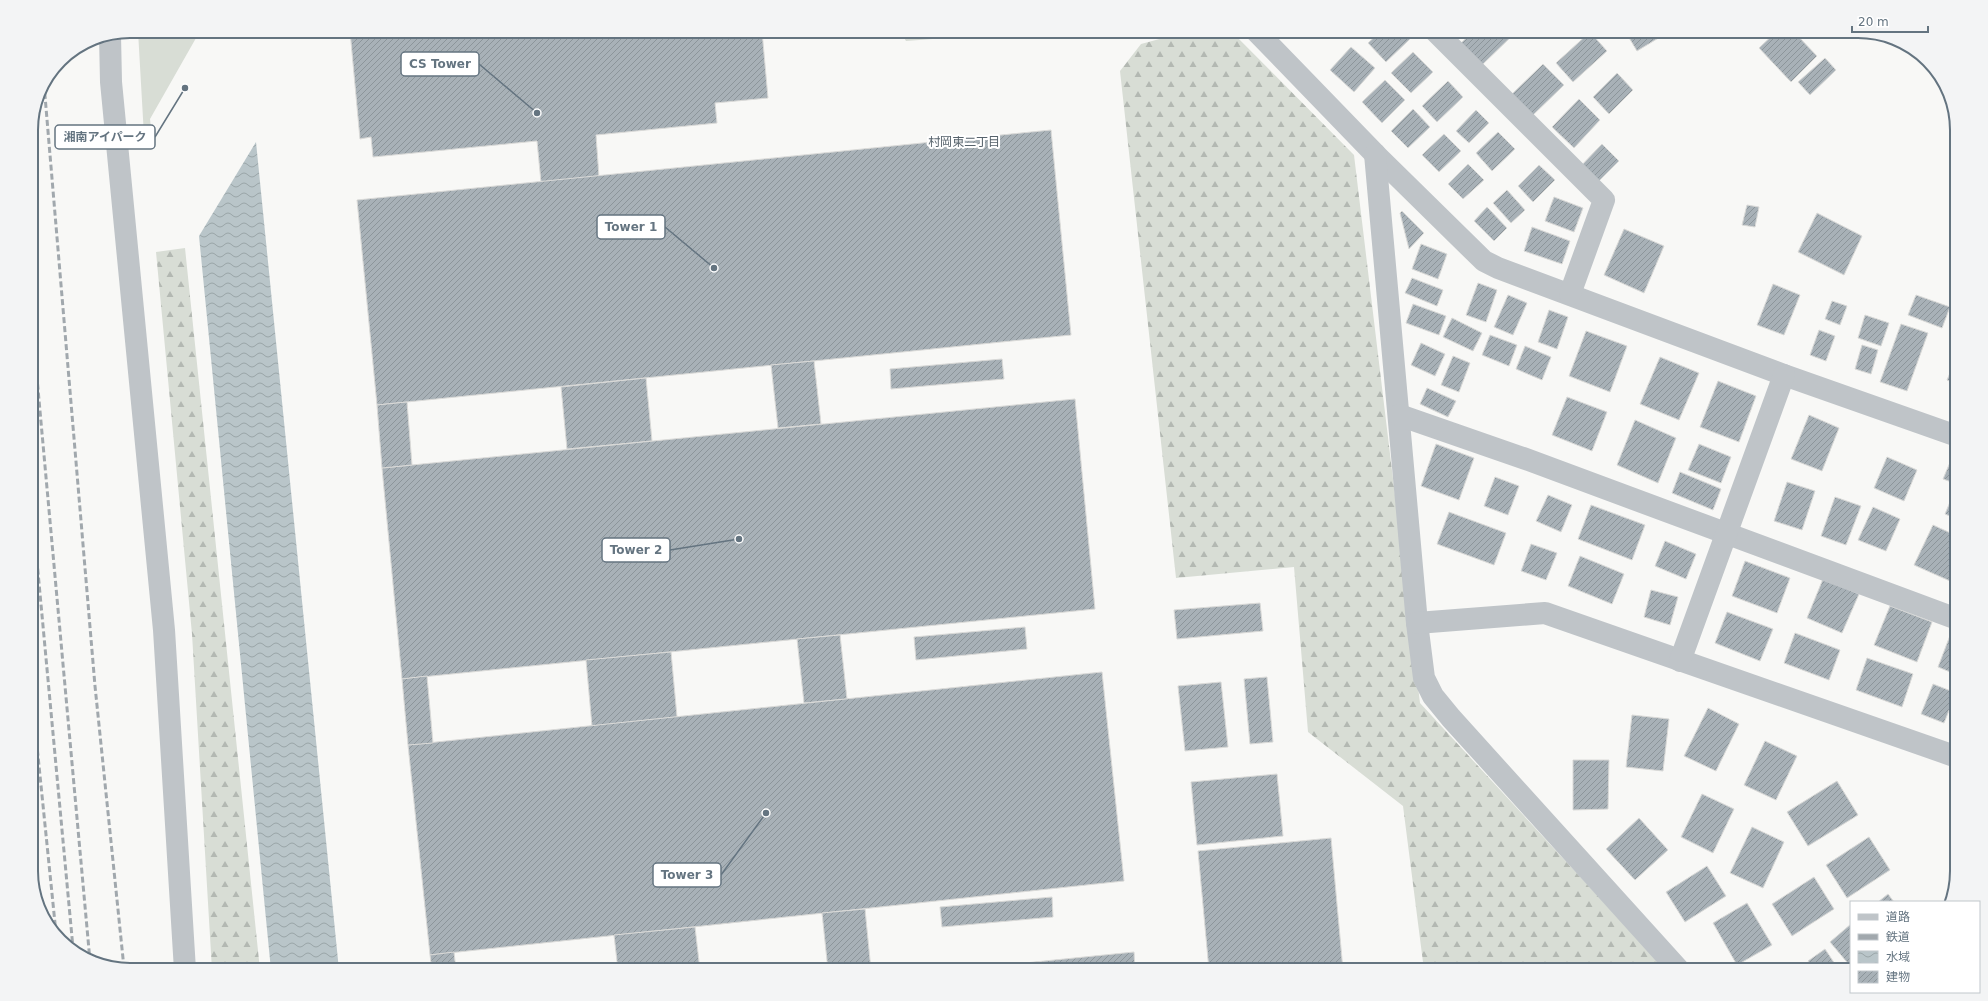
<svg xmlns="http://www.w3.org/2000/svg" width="1988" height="1001" viewBox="0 0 1988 1001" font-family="'DejaVu Sans','Noto Sans JP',sans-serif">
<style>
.grass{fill:#d8ddd5}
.forest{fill:url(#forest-firs)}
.water{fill:url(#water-waves)}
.building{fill:url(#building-hatch);stroke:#dadad8}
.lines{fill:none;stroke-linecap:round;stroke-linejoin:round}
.minor{stroke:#bfc4c8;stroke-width:22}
.rail{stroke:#a1a8ad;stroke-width:3;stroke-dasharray:6 3;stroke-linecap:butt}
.labels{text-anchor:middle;stroke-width:4;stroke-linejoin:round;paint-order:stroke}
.neighbourhood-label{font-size:12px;fill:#56626b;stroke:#fff}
.rim{fill:none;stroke:#647480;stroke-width:2}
.leader{fill:none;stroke:#647480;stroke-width:1.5}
.callout-dot{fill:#647480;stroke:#fff;stroke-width:1.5}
.callout{fill:#fff;stroke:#647480;stroke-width:1.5}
.callout-label{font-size:12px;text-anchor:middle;font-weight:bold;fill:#647480}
</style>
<defs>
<pattern id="forest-firs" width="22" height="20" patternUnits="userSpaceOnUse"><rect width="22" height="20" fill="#d8ddd5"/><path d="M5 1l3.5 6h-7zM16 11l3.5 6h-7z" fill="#b3b8b2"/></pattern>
<pattern id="water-waves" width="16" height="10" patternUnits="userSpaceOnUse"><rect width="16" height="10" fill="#b9c5c9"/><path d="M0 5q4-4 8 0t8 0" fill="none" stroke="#9aa5a8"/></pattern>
<pattern id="building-hatch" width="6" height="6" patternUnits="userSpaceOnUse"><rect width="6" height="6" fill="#a8b1b7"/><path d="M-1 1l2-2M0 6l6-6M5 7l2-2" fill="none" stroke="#8c959a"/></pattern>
</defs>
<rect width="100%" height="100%" fill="#f8f8f6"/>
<path class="grass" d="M138,31H200L150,119L152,136H144Z"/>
<g class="forest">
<path d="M900,31H998L999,34L906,41Z"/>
<path d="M1189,31H1231L1354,155L1420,703L1666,970H1424L1403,806L1308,732L1294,567L1176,578L1120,71L1141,44Z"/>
<path d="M185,248L260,970H212L192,634L156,252Z"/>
</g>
<path class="water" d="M256,142L339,970H271L199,236Z"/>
<g class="building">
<path d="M350,31H762L768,98L715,103L717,123L596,135L599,177L541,182L537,141L373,157L371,137L360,139Z"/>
<path d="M1291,31H1306L1299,39Z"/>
<path d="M1381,31H1403L1410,39L1386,62L1368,43Z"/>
<path d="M1474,31H1517L1482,65L1461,43Z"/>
<path d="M1625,31H1670L1637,51Z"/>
<path d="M1777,31H1793L1817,56L1791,82L1759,48Z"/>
<path d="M1590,32L1607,51L1573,82L1556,63Z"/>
<path d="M1351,47L1375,68L1354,92L1330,70Z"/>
<path d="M1413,52L1433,72L1411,93L1391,73Z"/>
<path d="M1825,58L1836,70L1810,95L1798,82Z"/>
<path d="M1543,64L1564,85L1532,116L1511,95Z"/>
<path d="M1617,73L1633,90L1609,114L1593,97Z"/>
<path d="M1385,80L1405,100L1382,123L1362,102Z"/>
<path d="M1448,81L1463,97L1437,122L1422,106Z"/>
<path d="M1579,99L1600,120L1574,148L1552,127Z"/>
<path d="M1413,109L1430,127L1408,148L1391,131Z"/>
<path d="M1476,110L1489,123L1469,143L1456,131Z"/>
<path d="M1051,130L1071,335L377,405L357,200Z"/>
<path d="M1498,132L1515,149L1492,171L1476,153Z"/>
<path d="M1444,134L1461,151L1439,172L1422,155Z"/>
<path d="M1602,144L1619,161L1595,185L1578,169Z"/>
<path d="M1468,164L1484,180L1463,199L1448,184Z"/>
<path d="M1539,165L1555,180L1533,202L1518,186Z"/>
<path d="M1507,190L1525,210L1511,223L1493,203Z"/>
<path d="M1554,197L1583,208L1574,232L1545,221Z"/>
<path d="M1747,205L1759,207L1755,227L1742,225Z"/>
<path d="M1487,207L1507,228L1494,241L1474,221Z"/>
<path d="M1402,211L1424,233L1409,249L1400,213Z"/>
<path d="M1817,213L1862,236L1844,275L1798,252Z"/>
<path d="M1532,227L1570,241L1562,264L1524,251Z"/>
<path d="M1624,229L1664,246L1644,293L1604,275Z"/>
<path d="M1421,244L1447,254L1438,279L1412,269Z"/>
<path d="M1412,278L1443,290L1437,306L1405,293Z"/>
<path d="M1478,283L1497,290L1486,322L1466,315Z"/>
<path d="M1773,284L1800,295L1784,335L1757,325Z"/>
<path d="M1953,292H1957V323H1956Z"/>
<path d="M1508,295L1527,303L1513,335L1494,327Z"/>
<path d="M1916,295L1950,307L1942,328L1908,315Z"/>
<path d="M1832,301L1847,306L1840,325L1825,319Z"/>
<path d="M1413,304L1446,316L1439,335L1406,323Z"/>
<path d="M1549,310L1568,317L1557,349L1538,342Z"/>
<path d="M1865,315L1889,323L1881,346L1858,338Z"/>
<path d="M1452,318L1482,333L1473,351L1443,337Z"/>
<path d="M1901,324L1928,333L1907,391L1880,382Z"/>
<path d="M1819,330L1835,336L1826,361L1810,355Z"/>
<path d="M1586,331L1627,346L1610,392L1569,376Z"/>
<path d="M1490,335L1517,345L1509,366L1482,355Z"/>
<path d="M1421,343L1445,354L1435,376L1411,365Z"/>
<path d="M1862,345L1878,350L1871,374L1855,369Z"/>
<path d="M1525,346L1551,357L1542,380L1516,369Z"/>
<path d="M1453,356L1470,363L1459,392L1441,385Z"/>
<path d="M1660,357L1699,373L1679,420L1640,404Z"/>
<path d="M1957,357V384L1947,380Z"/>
<path d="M1002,359L1004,379L891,389L890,369Z"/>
<path d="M814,361L821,424L778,428L771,365Z"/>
<path d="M646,378L652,441L567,449L561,387Z"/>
<path d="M1718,381L1756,396L1739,442L1700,427Z"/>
<path d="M1427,388L1456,401L1448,417L1420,404Z"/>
<path d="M1567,397L1607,412L1592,451L1552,435Z"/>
<path d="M1075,399L1095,609L402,679L382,468Z"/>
<path d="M407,402L412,465L382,468L377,405Z"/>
<path d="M1809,415L1839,428L1822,471L1791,459Z"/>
<path d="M1635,420L1676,438L1658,483L1617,465Z"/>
<path d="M1436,444L1474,458L1459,500L1421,486Z"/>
<path d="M1699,444L1731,457L1721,483L1688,470Z"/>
<path d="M1954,453L1957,454V484L1943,479Z"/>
<path d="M1887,457L1917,470L1904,501L1874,488Z"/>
<path d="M1680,472L1721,489L1713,510L1672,493Z"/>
<path d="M1495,477L1519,486L1508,515L1484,506Z"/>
<path d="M1787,482L1815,491L1802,530L1774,521Z"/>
<path d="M1955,490L1957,491V519L1945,514Z"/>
<path d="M1548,495L1572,505L1561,532L1536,521Z"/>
<path d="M1835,497L1861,506L1846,545L1821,536Z"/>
<path d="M1591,505L1645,525L1632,560L1578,539Z"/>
<path d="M1873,507L1900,519L1886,551L1858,540Z"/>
<path d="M1449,512L1506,533L1494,565L1437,544Z"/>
<path d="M1933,525L1957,536V565L1950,581L1914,565Z"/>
<path d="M1665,541L1696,554L1686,579L1655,566Z"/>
<path d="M1531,544L1557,553L1546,580L1521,571Z"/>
<path d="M1580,556L1624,574L1612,604L1568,586Z"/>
<path d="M1745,561L1790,578L1777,613L1732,596Z"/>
<path d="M1823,579L1859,594L1842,633L1807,618Z"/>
<path d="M1651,590L1678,597L1670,625L1644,617Z"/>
<path d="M1260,603L1263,631L1177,639L1174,610Z"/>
<path d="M1890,606L1932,622L1917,662L1874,645Z"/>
<path d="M1727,612L1773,629L1760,661L1715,643Z"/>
<path d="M1025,627L1027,649L916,660L914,637Z"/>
<path d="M1795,633L1840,650L1829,680L1784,663Z"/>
<path d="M1951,633L1957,635V668L1955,674L1938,667Z"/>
<path d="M840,635L847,699L804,703L797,639Z"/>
<path d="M671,652L677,717L592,726L586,660Z"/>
<path d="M1867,658L1913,674L1902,707L1856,690Z"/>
<path d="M1102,672L1124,881L430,955L408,745Z"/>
<path d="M427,676L433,743L408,745L402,679Z"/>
<path d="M1267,677L1273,742L1250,744L1244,679Z"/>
<path d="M1221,682L1228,747L1185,751L1178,686Z"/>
<path d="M1933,684L1956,693L1944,723L1921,714Z"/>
<path d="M1708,708L1739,724L1716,771L1684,756Z"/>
<path d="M1632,715L1669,719L1663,771L1626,767Z"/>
<path d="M1765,741L1797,756L1776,800L1744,785Z"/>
<path d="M1573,760H1609L1608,809L1573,810Z"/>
<path d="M1277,774L1283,836L1197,845L1191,782Z"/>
<path d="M1837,781L1858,815L1808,846L1787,812Z"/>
<path d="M1702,794L1734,809L1713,853L1681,837Z"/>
<path d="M1639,818L1668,850L1635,880L1606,849Z"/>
<path d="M1752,827L1784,842L1763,888L1730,873Z"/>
<path d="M1869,837L1890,870L1847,898L1826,865Z"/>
<path d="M1331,838L1343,970H1209L1198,851Z"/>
<path d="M1707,866L1726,896L1685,922L1666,892Z"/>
<path d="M1814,877L1834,909L1792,936L1772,904Z"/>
<path d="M1888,894L1894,902H1878Z"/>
<path d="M1052,897L1053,917L942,927L940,907Z"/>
<path d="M1747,903L1772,945L1737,965L1713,923Z"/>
<path d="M865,909L871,970H828L822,913Z"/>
<path d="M1851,924V967L1830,942Z"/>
<path d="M695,927L700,970H618L614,935Z"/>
<path d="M1825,949L1839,970H1814L1808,961Z"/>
<path d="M454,952L456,970H432L430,955Z"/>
<path d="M1134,952L1135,970H955Z"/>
</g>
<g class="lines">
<g class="minor">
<path d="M1256,31L1375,154L1484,261L1498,268L1784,375L1957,436"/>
<path d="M1435,31L1604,200L1570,294"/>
<path d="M110,35L111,82L164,630L185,970"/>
<path d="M1375,154L1417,623L1424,678L1433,696L1451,718L1679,970"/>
<path d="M1399,415L1523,458L1957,619"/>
<path d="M1417,623L1545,613L1957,757"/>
<path d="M1680,661L1784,375"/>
</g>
<g class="rail">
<path d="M44,84L95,686L124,968"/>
<path d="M31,312L90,961"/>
<path d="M31,497L73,948"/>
<path d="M31,687L56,933"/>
</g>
</g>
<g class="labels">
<g class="neighbourhood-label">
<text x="964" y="146">村岡東二丁目</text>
</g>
</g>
<path d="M0 0H1988V1001H0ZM130 38H1858A92 92 0 0 1 1950 130V871A92 92 0 0 1 1858 963H130A92 92 0 0 1 38 871V130A92 92 0 0 1 130 38Z" fill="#f3f4f5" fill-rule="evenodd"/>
<path class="rim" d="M130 38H1858A92 92 0 0 1 1950 130V871A92 92 0 0 1 1858 963H130A92 92 0 0 1 38 871V130A92 92 0 0 1 130 38Z"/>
<path class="leader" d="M537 113L479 64M185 88L155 137M714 268L665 227M739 539L670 550M766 813L721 875"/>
<g class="callout-dot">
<circle cx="537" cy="113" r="4"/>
<circle cx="185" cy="88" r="4"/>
<circle cx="714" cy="268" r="4"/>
<circle cx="739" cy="539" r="4"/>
<circle cx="766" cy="813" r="4"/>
</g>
<g class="callout">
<rect x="401" y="52" width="78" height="24" rx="4"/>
<rect x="55" y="125" width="100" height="24" rx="4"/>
<rect x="597" y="215" width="68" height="24" rx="4"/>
<rect x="602" y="538" width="68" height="24" rx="4"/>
<rect x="653" y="863" width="68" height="24" rx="4"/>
</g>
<g class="callout-label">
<text x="440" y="68">CS Tower</text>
<text x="105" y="141">湘南アイパーク</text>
<text x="631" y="231">Tower 1</text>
<text x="636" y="554">Tower 2</text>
<text x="687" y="879">Tower 3</text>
</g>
<rect x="1850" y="901" width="130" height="92" fill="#ffffff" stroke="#c1c7cc"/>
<rect x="1858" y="914" width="20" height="6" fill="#bfc4c8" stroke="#c1c7cc"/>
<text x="1886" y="921" font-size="12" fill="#647480">道路</text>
<rect x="1858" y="934" width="20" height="6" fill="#a1a8ad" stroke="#c1c7cc"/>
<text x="1886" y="941" font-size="12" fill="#647480">鉄道</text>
<rect x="1858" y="951" width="20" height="12" fill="url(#water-waves)" stroke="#c1c7cc"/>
<text x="1886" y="961" font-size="12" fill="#647480">水域</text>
<rect x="1858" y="971" width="20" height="12" fill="url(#building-hatch)" stroke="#c1c7cc"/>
<text x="1886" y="981" font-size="12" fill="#647480">建物</text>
<path d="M1852 26v6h76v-6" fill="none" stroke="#647480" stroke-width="2"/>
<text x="1858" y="26" font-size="12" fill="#647480" stroke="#ffffff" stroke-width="3" paint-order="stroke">20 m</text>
</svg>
